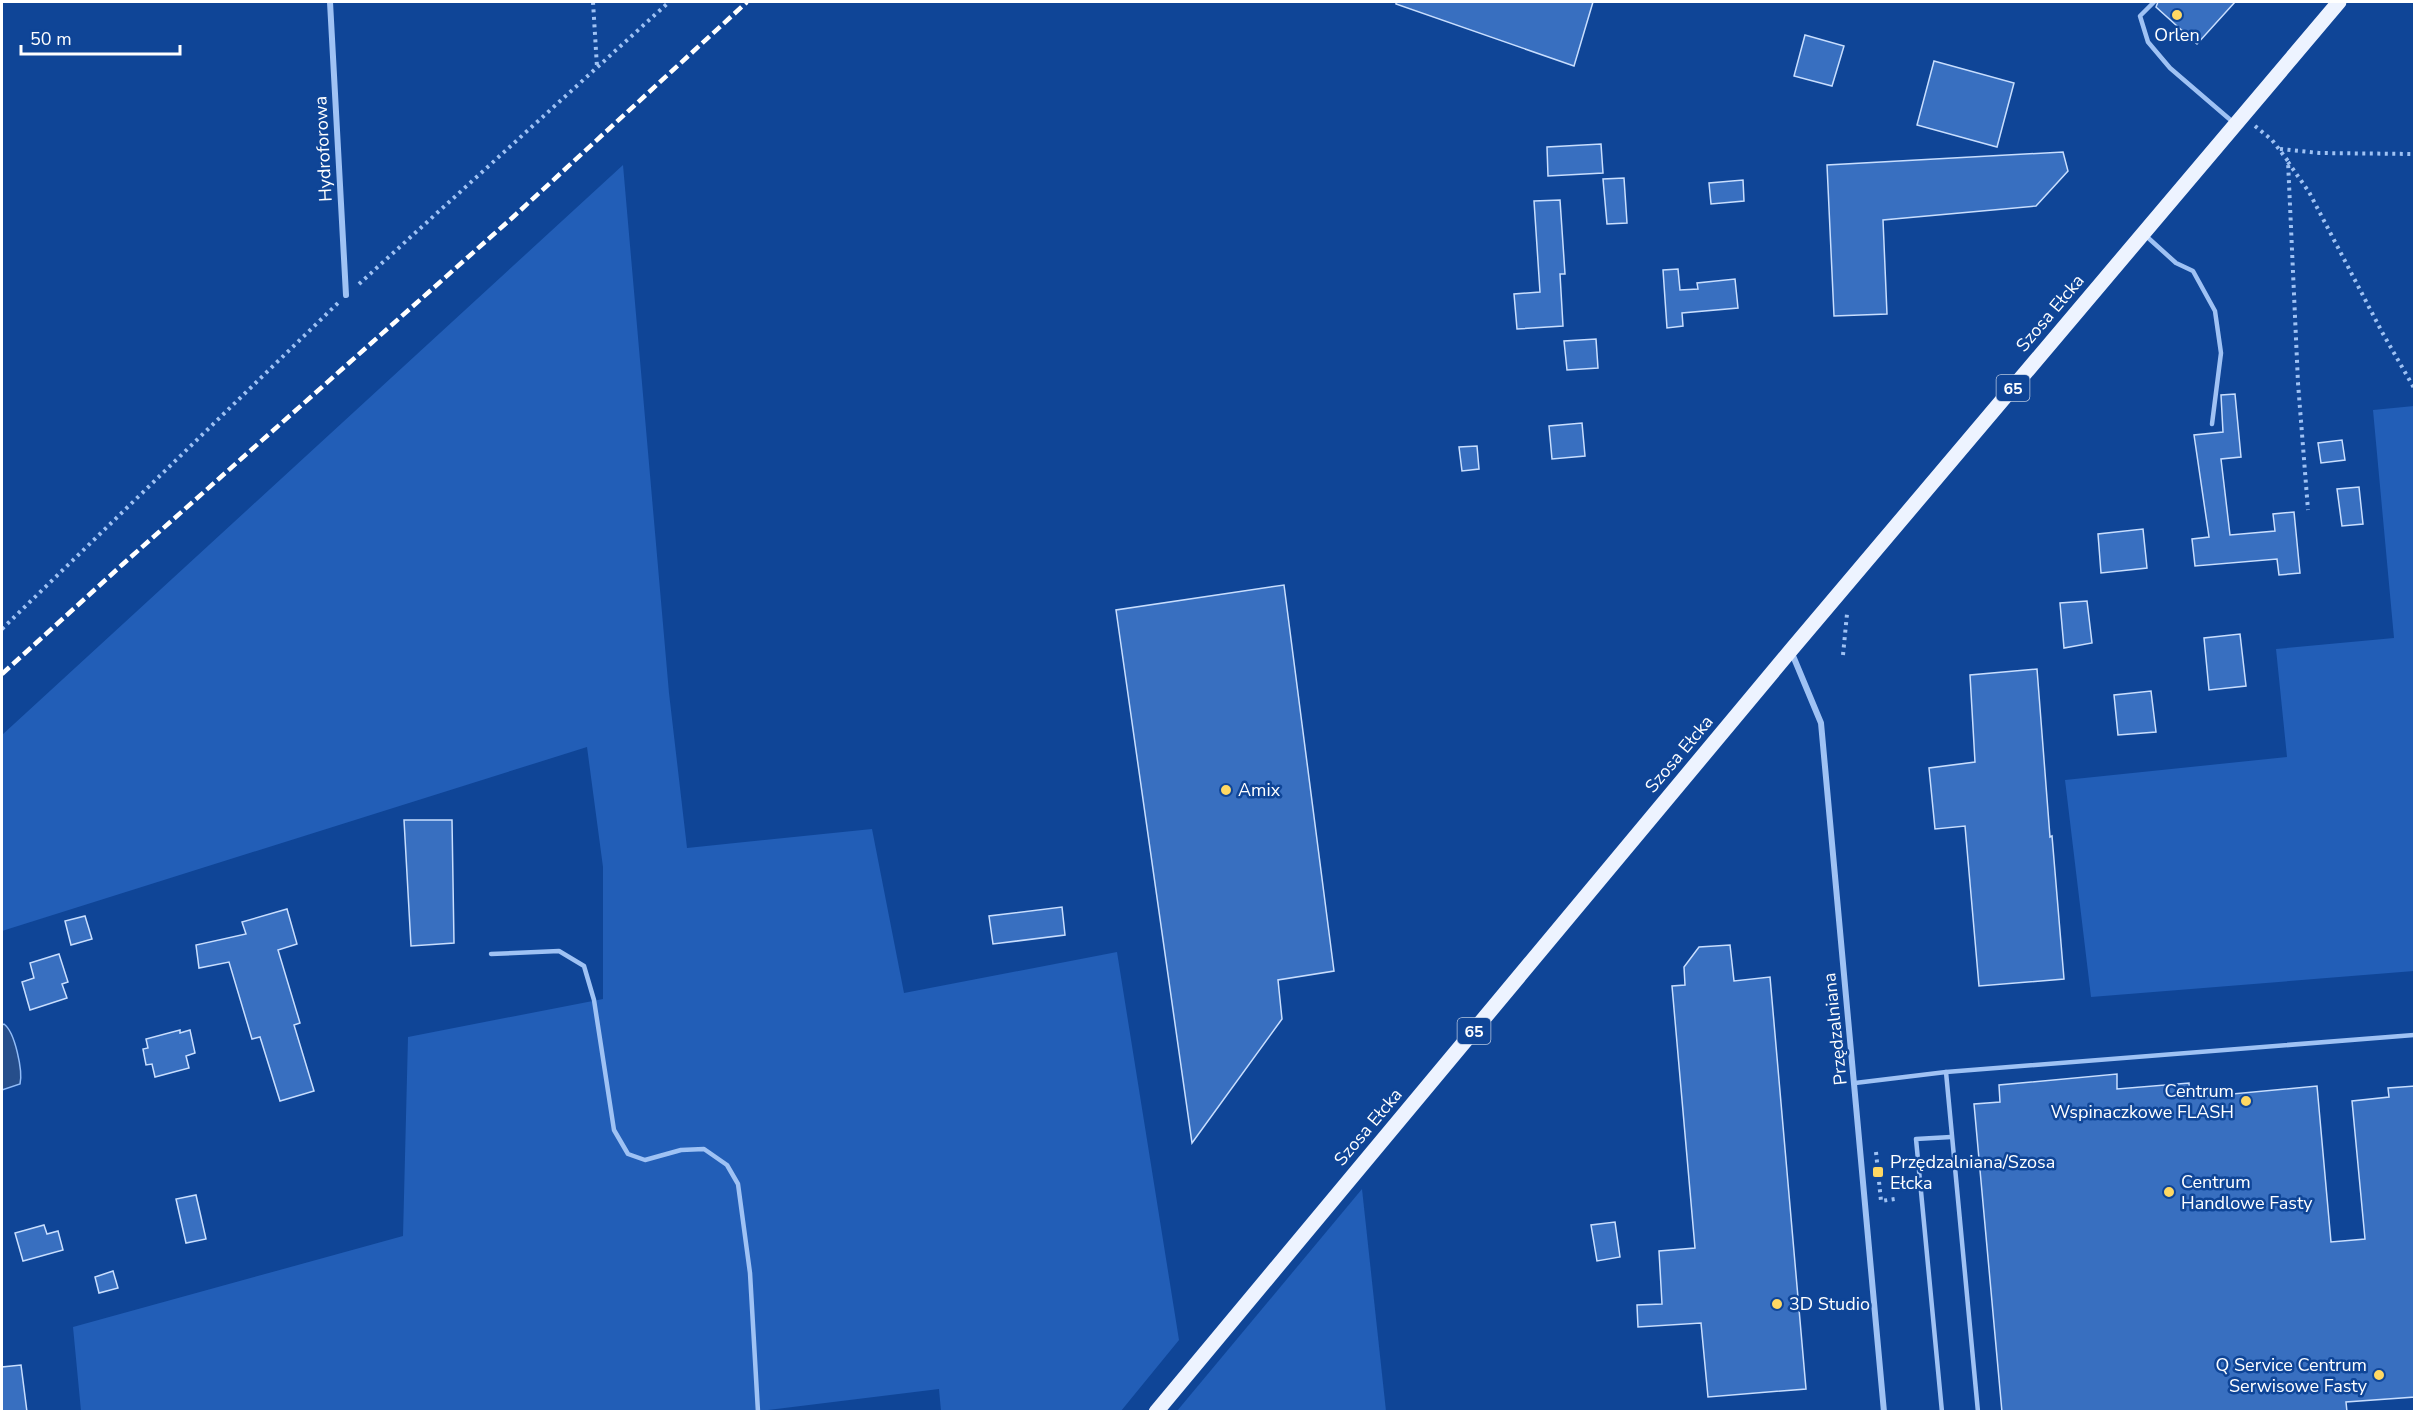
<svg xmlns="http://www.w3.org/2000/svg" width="2416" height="1413" viewBox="0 0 2416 1413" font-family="'Nunito Sans',sans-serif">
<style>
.green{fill:#225eb7}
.water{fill:#264e8b;stroke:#91bcf8;stroke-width:1.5}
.building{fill:#386fc0;stroke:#c8defe;stroke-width:1.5}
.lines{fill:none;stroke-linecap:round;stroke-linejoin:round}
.path{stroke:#9fc2f4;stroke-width:4;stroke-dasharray:3 4.5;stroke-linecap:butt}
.lane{stroke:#9fc2f4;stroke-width:4.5}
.street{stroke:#9fc2f4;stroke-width:6}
.primary{stroke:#edf3ff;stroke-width:15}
.rail{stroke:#fff;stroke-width:4.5;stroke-dasharray:10 4.5;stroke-linecap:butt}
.poi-dot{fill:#ffd863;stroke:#0f4597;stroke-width:2}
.labels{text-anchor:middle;stroke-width:5;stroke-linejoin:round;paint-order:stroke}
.shield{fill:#0f4597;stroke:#b7c7e0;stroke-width:1.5}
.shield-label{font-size:16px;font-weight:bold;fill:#fff}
.poi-label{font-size:18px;fill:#fff;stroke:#0f4597;text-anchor:start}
.street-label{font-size:18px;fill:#fff;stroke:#0f4597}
</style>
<rect width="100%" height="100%" fill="#0f4597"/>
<g class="green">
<path d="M623,165L669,693L687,848L872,829L904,993L1117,952L1179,1340L1121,1411H941L939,1389L751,1412L81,1411L73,1327L403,1236L408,1037L603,999V867L587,747L2,931V735Z"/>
<path d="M2414,406V971L2091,997L2065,780L2287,757L2276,649L2394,638L2373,410Z"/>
<path d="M1362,1189L1386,1411H1177Z"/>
</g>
<path class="water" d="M4,1024C15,1032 23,1071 20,1084L2,1090V1025Z"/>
<g class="building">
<path d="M1396,2H1593L1574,66L1396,4Z"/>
<path d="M2158,2H2235L2197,44L2156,7Z"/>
<path d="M1805,35L1844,46L1832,86L1794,76Z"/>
<path d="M1934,61L2014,83L1997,147L1917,125Z"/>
<path d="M1601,144L1603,173L1548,176L1547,147Z"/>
<path d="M2063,152L2068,171L2036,206L1883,220L1887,314L1834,316L1827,165Z"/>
<path d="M1624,178L1627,223L1607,224L1603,179Z"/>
<path d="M1743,180L1744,201L1711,204L1709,183Z"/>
<path d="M1560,200L1565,274H1560L1563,326L1517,329L1514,294L1540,292L1534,201Z"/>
<path d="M1678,269L1680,290L1698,289L1697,283L1735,279L1738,308L1682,313L1683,326L1667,328L1663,270Z"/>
<path d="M1596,339L1598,368L1567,370L1564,341Z"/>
<path d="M2235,394L2241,457L2221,459L2230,535L2275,531L2273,514L2294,512L2300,573L2279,575L2277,559L2195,566L2192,539L2209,537L2194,435L2223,432L2221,395Z"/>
<path d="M1582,423L1585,456L1552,459L1549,426Z"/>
<path d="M2342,440L2345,460L2321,463L2318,443Z"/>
<path d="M1477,446L1479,469L1462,471L1459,447Z"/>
<path d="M2359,487L2363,524L2342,526L2337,489Z"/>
<path d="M2143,529L2147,568L2101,573L2098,534Z"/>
<path d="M1284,585L1334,971L1278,980L1282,1019L1192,1143L1116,610Z"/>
<path d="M2087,601L2092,643L2064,648L2060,603Z"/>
<path d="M2240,634L2246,686L2209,690L2204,638Z"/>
<path d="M2037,669L2050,837L2052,836L2064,979L1979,986L1965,826L1935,829L1929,768L1975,762L1970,675Z"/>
<path d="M2151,691L2156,732L2118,735L2114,695Z"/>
<path d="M404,820H452L454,943L411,946Z"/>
<path d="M1062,907L1065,935L993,944L989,916Z"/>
<path d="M287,909L297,944L278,950L300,1023L294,1025L314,1091L280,1101L260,1037L252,1039L229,962L199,968L196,945L246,934L242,922Z"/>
<path d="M85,916L92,939L71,945L65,921Z"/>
<path d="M1730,945L1734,981L1770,977L1806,1389L1708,1397L1701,1323L1638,1327L1637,1305L1662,1304L1659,1251L1695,1248L1672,986L1685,985L1684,967L1699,947Z"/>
<path d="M59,954L68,982L62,984L67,998L30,1010L22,982L34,978L30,963Z"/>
<path d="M180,1030V1033L190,1030L195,1053L186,1056L189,1068L155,1077L152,1064L146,1065L143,1049L148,1048L146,1039Z"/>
<path d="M2117,1074V1089L2189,1083L2190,1098L2317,1086L2331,1242L2365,1239L2352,1101L2389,1097L2388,1088L2415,1086V1397L2346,1402L2347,1412H2002L1974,1104L2000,1102L1999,1085Z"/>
<path d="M196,1195L206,1239L186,1243L176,1199Z"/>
<path d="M1615,1222L1620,1257L1597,1261L1591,1225Z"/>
<path d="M44,1225L47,1234L58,1231L63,1250L23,1261L15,1233Z"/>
<path d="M113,1271L118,1288L99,1293L95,1277Z"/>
<path d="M21,1365L27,1412H2V1367Z"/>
</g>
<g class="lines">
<g class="path">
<path d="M593,2L597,67"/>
<path d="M2255,126L2272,140L2288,161L2298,383L2308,510"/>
<path d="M2280,149L2319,153L2414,154"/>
<path d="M2288,162L2309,192L2382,332L2414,388"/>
<path d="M359,284L669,2"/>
<path d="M2,629L338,303"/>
<path d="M1843,655L1847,614"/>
<path d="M1876,1152L1881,1201L1895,1199"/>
</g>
<g class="lane">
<path d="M2154,2L2140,16L2148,42L2170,68L2234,123"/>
<path d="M2145,235L2176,263L2193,271L2215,311L2221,353L2212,424"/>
<path d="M491,954L559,951L584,966L594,1000L614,1130L628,1154L645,1160L681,1150L704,1149L727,1165L738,1184L750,1273L758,1412"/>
<path d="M1946,1072L1978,1412"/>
<path d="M1855,1083L1946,1072L2414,1035"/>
<path d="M1942,1412L1916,1139L1951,1137"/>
</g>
<g class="street">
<path d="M330,2L346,295"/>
<path d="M1791,651L1821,723L1884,1412"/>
</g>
<path class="primary" d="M1156,1412L1791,650L2339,2"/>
<path class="rail" d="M2,674L123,564L512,218L747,2"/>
</g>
<g class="poi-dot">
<circle cx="2177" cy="15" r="6"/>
<circle cx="1226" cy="790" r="6"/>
<circle cx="2246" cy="1101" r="6"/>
<rect x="1872" y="1166" width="12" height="12" rx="3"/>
<circle cx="2169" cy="1192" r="6"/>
<circle cx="1777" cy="1304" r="6"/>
<circle cx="2379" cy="1375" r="6"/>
</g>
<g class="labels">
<g class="shield">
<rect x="1996.5" y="375" width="33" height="26" rx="4.5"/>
<rect x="1457.5" y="1018" width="33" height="26" rx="4.5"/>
</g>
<g class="shield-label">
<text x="2013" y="394">65</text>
<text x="1474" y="1037">65</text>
</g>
<g class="poi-label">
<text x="2177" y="41" text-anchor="middle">Orlen</text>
<text x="1238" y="796">Amix</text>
<text x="2234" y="1097" text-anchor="end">Centrum<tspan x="2234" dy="21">Wspinaczkowe FLASH</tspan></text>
<text x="1890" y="1168">Przędzalniana/Szosa<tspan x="1890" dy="21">Ełcka</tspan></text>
<text x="2181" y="1188">Centrum<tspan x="2181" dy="21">Handlowe Fasty</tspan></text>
<text x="1789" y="1310">3D Studio</text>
<text x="2367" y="1371" text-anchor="end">Q Service Centrum<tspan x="2367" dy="21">Serwisowe Fasty</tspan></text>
</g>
<g class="street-label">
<text transform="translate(323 149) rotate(-93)" y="6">Hydroforowa</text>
<text transform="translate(2050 313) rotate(-50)" y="6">Szosa Ełcka</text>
<text transform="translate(1679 754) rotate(-50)" y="6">Szosa Ełcka</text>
<text transform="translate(1835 1029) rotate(-96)" y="6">Przędzalniana</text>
<text transform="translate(1368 1127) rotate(-50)" y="6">Szosa Ełcka</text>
</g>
</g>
<rect width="2416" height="1413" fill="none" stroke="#ffffff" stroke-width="6"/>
<path d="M21 45v9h159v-9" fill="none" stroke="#ffffff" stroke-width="3"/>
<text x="30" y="45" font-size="18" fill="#ffffff" stroke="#0f4597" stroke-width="4.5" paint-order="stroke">50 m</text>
</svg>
